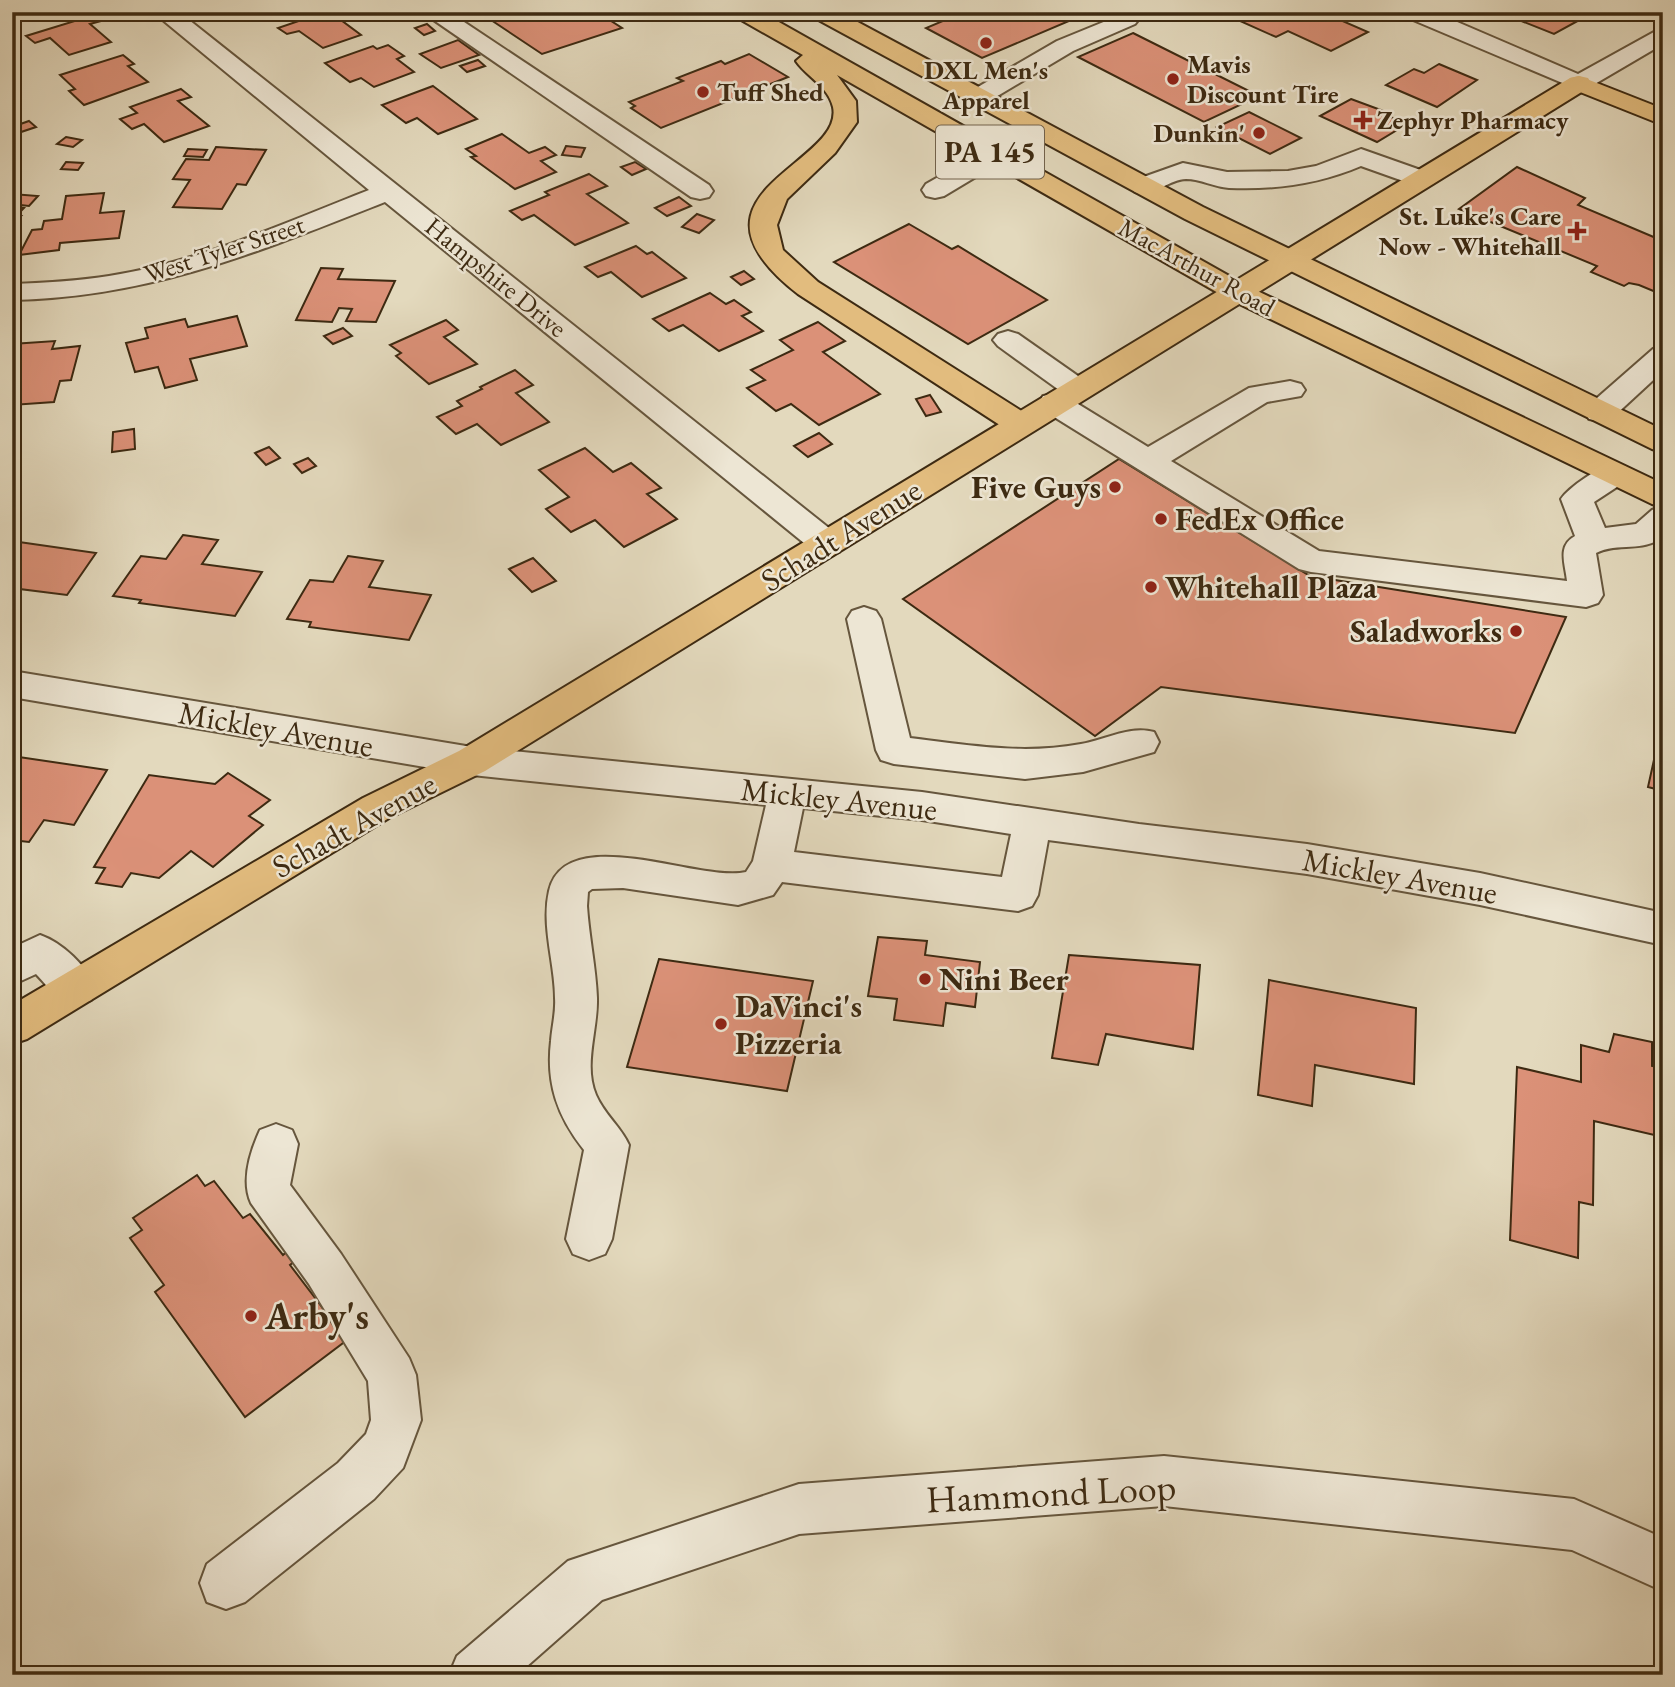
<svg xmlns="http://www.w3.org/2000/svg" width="1675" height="1687" viewBox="0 0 1675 1687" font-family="'EB Garamond',serif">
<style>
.building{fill:#db9178;stroke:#3d2a12;stroke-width:2}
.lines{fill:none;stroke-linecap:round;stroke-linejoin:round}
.minor-casing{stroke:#66563d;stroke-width:4}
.major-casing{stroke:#3d2a12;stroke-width:4}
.highway-casing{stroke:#3d2a12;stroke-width:4}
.minor{fill:#ede6d4;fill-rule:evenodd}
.major{fill:#e2bc7e;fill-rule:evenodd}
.highway{fill:#e2bc7e;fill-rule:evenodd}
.poi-dot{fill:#8f2418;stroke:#ede6d4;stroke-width:2.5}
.labels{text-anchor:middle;stroke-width:5;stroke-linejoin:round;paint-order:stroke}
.far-poi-label{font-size:26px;font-weight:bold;fill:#3d2a12;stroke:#ede6d4;text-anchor:start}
.far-street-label{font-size:26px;fill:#3d2a12;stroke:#ede6d4}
.shield{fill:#ede6d4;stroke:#72624c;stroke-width:2}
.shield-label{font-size:30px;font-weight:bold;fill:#3d2a12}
.poi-label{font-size:32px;font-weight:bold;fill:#3d2a12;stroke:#ede6d4;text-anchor:start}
.street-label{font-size:32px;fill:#3d2a12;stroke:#ede6d4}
.near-poi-label{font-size:38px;font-weight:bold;fill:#3d2a12;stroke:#ede6d4;text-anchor:start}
.near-street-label{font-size:38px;fill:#3d2a12;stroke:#ede6d4}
</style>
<rect width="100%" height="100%" fill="#e3d9bd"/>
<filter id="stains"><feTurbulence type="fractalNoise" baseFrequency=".00286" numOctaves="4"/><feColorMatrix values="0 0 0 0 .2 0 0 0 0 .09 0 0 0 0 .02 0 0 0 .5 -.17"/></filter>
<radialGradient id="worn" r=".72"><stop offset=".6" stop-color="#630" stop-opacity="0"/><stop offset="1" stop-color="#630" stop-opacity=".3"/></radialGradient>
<g class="building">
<path d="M325,12H351L355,15L341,20L361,35L323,48L299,31L287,34L278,28Z"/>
<path d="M479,12H597L622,28L542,54Z"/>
<path d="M1090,12L982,58L926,28L964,12Z"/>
<path d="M1258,12H1322L1368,32L1331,51L1288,31L1276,37L1240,21Z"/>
<path d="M1508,12H1594L1554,34L1504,14Z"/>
<path d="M94,15L101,21L90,24L111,42L69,55L50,38L35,43L26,36Z"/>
<path d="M427,24L435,31L424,35L415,28Z"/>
<path d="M1133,33L1259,96L1204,122L1078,57Z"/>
<path d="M458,40L479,55L441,68L420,54Z"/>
<path d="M388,45L404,56L397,59L414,72L374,87L361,78L350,82L325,63L373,46L377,49Z"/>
<path d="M749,54L788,77L661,128L631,108L635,106L629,102L683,81L677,78L721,61L725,64Z"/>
<path d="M123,55L134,64L128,66L148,82L84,105L69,91L75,89L60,75Z"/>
<path d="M478,60L485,66L467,72L460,66Z"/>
<path d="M1439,64L1477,80L1437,107L1386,85L1414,69L1424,73Z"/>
<path d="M433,86L477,119L438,134L417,118L406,123L382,105Z"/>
<path d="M181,89L191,97L178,101L209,126L164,142L144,124L132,129L120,119L137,113L130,107Z"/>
<path d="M1351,99L1389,113L1386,115L1407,124L1377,142L1320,116Z"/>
<path d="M1249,112L1301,138L1270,154L1217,127Z"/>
<path d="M29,121L36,127L12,135V127Z"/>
<path d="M502,134L529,153L545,147L556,155L541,161L556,172L515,189L471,157L476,156L466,149Z"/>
<path d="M66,137L82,140L73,147L57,144Z"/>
<path d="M566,146L585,148L581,157L562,155Z"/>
<path d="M216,147L266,150L246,185L237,184L222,209L173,207L190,180L173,179L186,159L209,160Z"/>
<path d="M188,149L207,150L203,157L184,156Z"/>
<path d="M66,162L83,163L78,170L61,169Z"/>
<path d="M635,162L646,169L632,175L621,167Z"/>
<path d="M1517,167L1585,198L1578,205L1663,241V295L1639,285L1629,283L1624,286L1591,272L1597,266L1459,209Z"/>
<path d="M589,174L607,186L587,194L628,223L575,245L534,215L522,220L510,211L549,195L545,192Z"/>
<path d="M104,193L100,213L124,211L119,238L60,243L59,250L19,255L32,230L42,229L44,221L62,219L66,196Z"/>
<path d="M12,194L38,196L29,206L12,204Z"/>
<path d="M679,197L691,206L667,216L655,208Z"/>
<path d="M12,206L24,208L16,216H21L12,226Z"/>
<path d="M697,214L714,220L699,233L682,227Z"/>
<path d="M909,224L952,249L958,246L1047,300L968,344L834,262Z"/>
<path d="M636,246L647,254L652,252L686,278L642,297L611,272L598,277L585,267Z"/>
<path d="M321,268L343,269L338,279L395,281L376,322L346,321L352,309L339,308L332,322L296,320Z"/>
<path d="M744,271L754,279L741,285L731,277Z"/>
<path d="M710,293L726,304L734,300L751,312L742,316L763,331L719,351L683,325L669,331L653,319Z"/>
<path d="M237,316L247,346L190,359L197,380L165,388L158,367L135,372L126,343L148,338L145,328L185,319L188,327Z"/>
<path d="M446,320L458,330L444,337L477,364L429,384L396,356L401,353L390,345Z"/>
<path d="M818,322L845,341L823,352L880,394L819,425L791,404L776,411L747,388L765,380L751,370L793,350L780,340Z"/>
<path d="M343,328L352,336L333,344L324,336Z"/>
<path d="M55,341L52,349L80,346L71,380L60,381L54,402L12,405V344Z"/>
<path d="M515,370L533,385L516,393L549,422L501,445L477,424L456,434L437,417L462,406L457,401L482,389L480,387Z"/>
<path d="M930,395L941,412L926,416L916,399Z"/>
<path d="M134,429L135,449L112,452L113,432Z"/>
<path d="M819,433L832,444L808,457L794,446Z"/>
<path d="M269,447L280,458L266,465L255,453Z"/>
<path d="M585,448L613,472L631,463L661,488L647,494L677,519L624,547L595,520L571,532L546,509L569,497L539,470Z"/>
<path d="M308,458L316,466L302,473L294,464Z"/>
<path d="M1119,459L1310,576L1566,617L1515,733L1161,687L1095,736L903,599Z"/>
<path d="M183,535L218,540L202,564L262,572L235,616L139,603L141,600L113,596L141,556L166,559Z"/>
<path d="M12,541L96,553L67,595L12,588Z"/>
<path d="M348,556L383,561L369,587L431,595L409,640L309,627L311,622L287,619L310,580L333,582Z"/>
<path d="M533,558L556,581L532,592L509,569Z"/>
<path d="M1663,719V791L1648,787Z"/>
<path d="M12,756L107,770L74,825L44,820L29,842L12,840Z"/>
<path d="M228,773L270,800L249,816L263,825L213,867L191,851L159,878L131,873L122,887L96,883L105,868L94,867L149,775L215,784Z"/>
<path d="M878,937L927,941L925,955L980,962L975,1007L946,1003L943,1026L894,1020L897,999L868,996Z"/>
<path d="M1069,955L1200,965L1193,1049L1106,1034L1098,1065L1052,1058Z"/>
<path d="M659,959L813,981L787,1091L627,1067Z"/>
<path d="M1269,980L1416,1008L1414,1084L1315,1065L1312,1106L1258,1095Z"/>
<path d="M1614,1034L1652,1042V1066L1663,1068V1137L1594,1121L1593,1205L1579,1202L1578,1258L1510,1240L1517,1067L1581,1082V1045L1609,1052Z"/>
<path d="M197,1175L205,1186L214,1181L243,1218L250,1214L283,1255L291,1248L299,1258L290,1265L347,1340L245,1417L155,1292L164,1285L130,1238L142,1230L133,1218Z"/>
</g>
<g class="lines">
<g class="minor-casing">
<g id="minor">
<path d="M153,12H179L839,536L843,544L839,552L827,555L815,552L385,202C258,252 151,297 12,300V284C45,283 77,281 109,276C199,262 285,223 369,190Z"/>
<path d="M422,12H449L709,185L713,191L709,197L700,199L691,197Z"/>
<path d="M1128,12L1135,14L1139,19L1135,24L1073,51L989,101L980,103L971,101L968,96L971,91L1057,41Z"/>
<path d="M1403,12H1434L1578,74L1663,27V44L1588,88L1579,90L1406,17Z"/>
<path d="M995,147L1004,150L1008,155L1004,160L944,196L935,198L926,196L922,190L926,184L986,150Z"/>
<path d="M1361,149L1429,173L1433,179L1429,185L1420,187L1361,166C1319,184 1275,190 1229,188C1215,187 1200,179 1186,179C1168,180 1155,196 1135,192L1131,186L1135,180L1183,163L1227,172L1288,171L1316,166Z"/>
<path d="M1008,331L1018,334L1088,383L1092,389L1088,395L1077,398L1066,395L998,346L993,340L998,334Z"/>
<path d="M1663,346V371L1611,419L1600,421L1589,419L1585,412L1589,405L1653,349Z"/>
<path d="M1290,381L1301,384L1305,390L1301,396L1267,402L1171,461L1319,551L1567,581C1565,563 1557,546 1575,536L1561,499C1568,488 1602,464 1615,464C1616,464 1625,467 1626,467L1631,474L1626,481L1594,502L1605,528L1636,524L1652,510L1663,506V536C1645,553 1617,542 1596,553L1603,595L1598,603L1586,607L1311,572L1299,569L1043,410L1039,403L1043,396L1054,394L1065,396L1148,447L1249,388Z"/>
<path d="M864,607L876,611L881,619L910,738C969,745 1021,755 1081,744C1105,740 1130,725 1154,732L1159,742L1154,752L1083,772L1025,779L894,764L881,760L876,750L847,619L852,611Z"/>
<path d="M12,671L472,747L922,792L1139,824L1307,844L1480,873L1663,913V945L1480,905L1307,874L1048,840L1038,895L1032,906L1018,911L782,882L773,895L738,905L623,888L592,889L588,892L587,906C589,937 596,968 597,998C598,1030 583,1065 596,1095C604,1114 621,1127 629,1145L612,1239L605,1254L589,1260L573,1254L566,1239L584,1150C557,1116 546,1083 551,1041C552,1027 556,1012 555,998C555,964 541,926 549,891C565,820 700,883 746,872L753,861L766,805L472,775L12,697ZM803,808L922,820L1011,834L1002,877L794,852Z"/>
<path d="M40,935C63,943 86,966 97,988L91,1000C63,1010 54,993 36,974L12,985V948Z"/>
<path d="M276,1124L292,1130L298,1144L290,1185L341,1254L409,1358L416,1375L421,1420L403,1468L374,1499L245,1602L226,1609L207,1602L200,1583L207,1564L338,1463L366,1434L371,1420L368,1381L309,1284L251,1203C241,1181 250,1152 260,1130Z"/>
<path d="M1164,1456L1574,1499L1663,1538V1591L1572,1550L1164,1506L799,1534L602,1600L517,1675H449L457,1656L568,1561L799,1484Z"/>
</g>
</g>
<g class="major-casing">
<path id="major" d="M1579,76L1588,78L1591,83L1588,88L485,771L389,818L27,1039L12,1044V1005L363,798L459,751L1570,78Z"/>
</g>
<g class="highway-casing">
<g id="highway">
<path d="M733,12H761L1247,286L1663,484V507L1652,504L1227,298L837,75L856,101L857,122L835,153L787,199L777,225L783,250L818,282L1031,417L1035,424L1031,431L1020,433L1009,431L798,294C667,192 845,165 833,107C828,86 807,77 796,61L803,55L736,17Z"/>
<path d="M810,12H839L1203,207L1663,430V452L1652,449L1185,219L813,17Z"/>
<path d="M1579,76L1663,109V125L1570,88L1567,83L1570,78Z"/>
</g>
</g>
<use href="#minor" class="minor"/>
<use href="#major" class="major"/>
<use href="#highway" class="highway"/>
</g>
<g class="poi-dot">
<circle cx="986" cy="43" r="7"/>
<circle cx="1173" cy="79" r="7"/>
<circle cx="703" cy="92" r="7"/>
<path d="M1359.5 109.5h7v7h7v7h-7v7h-7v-7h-7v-7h7z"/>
<circle cx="1259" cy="133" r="7"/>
<path d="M1573.5 220.5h7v7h7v7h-7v7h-7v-7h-7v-7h7z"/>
<circle cx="1115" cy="487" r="7"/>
<circle cx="1161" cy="519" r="7"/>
<circle cx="1151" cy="587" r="7"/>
<circle cx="1516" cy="631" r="7"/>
<circle cx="925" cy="979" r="7"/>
<circle cx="721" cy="1024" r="7"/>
<circle cx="251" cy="1316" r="7"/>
</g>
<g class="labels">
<g class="far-poi-label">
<text x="1187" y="73">Mavis<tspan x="1187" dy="30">Discount Tire</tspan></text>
<text x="986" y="79" text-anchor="middle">DXL Men's<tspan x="986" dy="30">Apparel</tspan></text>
<text x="717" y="101">Tuff Shed</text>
<text x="1377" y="129">Zephyr Pharmacy</text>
<text x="1245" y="142" text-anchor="end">Dunkin'</text>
<text x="1561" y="225" text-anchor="end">St. Luke's Care<tspan x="1561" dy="30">Now - Whitehall</tspan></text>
</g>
<g class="far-street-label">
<text transform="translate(224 249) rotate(-18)" y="9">West Tyler Street</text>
<text transform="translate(1197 267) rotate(29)" y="9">MacArthur Road</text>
<text transform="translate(496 277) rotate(39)" y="9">Hampshire Drive</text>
</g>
<rect class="shield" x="936" y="125.5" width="108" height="53" rx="5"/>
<g class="shield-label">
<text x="990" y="162">PA 145</text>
</g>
<g class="poi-label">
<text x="1101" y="498" text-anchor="end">Five Guys</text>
<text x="1175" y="530">FedEx Office</text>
<text x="1165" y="598">Whitehall Plaza</text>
<text x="1502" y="642" text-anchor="end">Saladworks</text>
<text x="939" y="990">Nini Beer</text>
<text x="735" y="1017">DaVinci's<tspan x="735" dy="37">Pizzeria</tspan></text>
</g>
<g class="street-label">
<text transform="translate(841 535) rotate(-32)" y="11">Schadt Avenue</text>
<text transform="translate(276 729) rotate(10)" y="11">Mickley Avenue</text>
<text transform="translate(839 799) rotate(6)" y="11">Mickley Avenue</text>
<text transform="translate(354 825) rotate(-29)" y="11">Schadt Avenue</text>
<text transform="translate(1400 876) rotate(10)" y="11">Mickley Avenue</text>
</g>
<g class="near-poi-label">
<text x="265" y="1329">Arby's</text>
</g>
<g class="near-street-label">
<text transform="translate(1051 1493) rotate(-3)" y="13">Hammond Loop</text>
</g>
</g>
<rect width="1675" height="1687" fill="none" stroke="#e3d9bd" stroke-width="42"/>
<rect x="14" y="14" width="1647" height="1659" fill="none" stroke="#3d2a12" stroke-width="3.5"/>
<rect x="21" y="21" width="1633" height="1645" fill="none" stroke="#3d2a12" stroke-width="2"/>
<rect width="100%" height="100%" filter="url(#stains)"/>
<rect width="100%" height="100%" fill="url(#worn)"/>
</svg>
